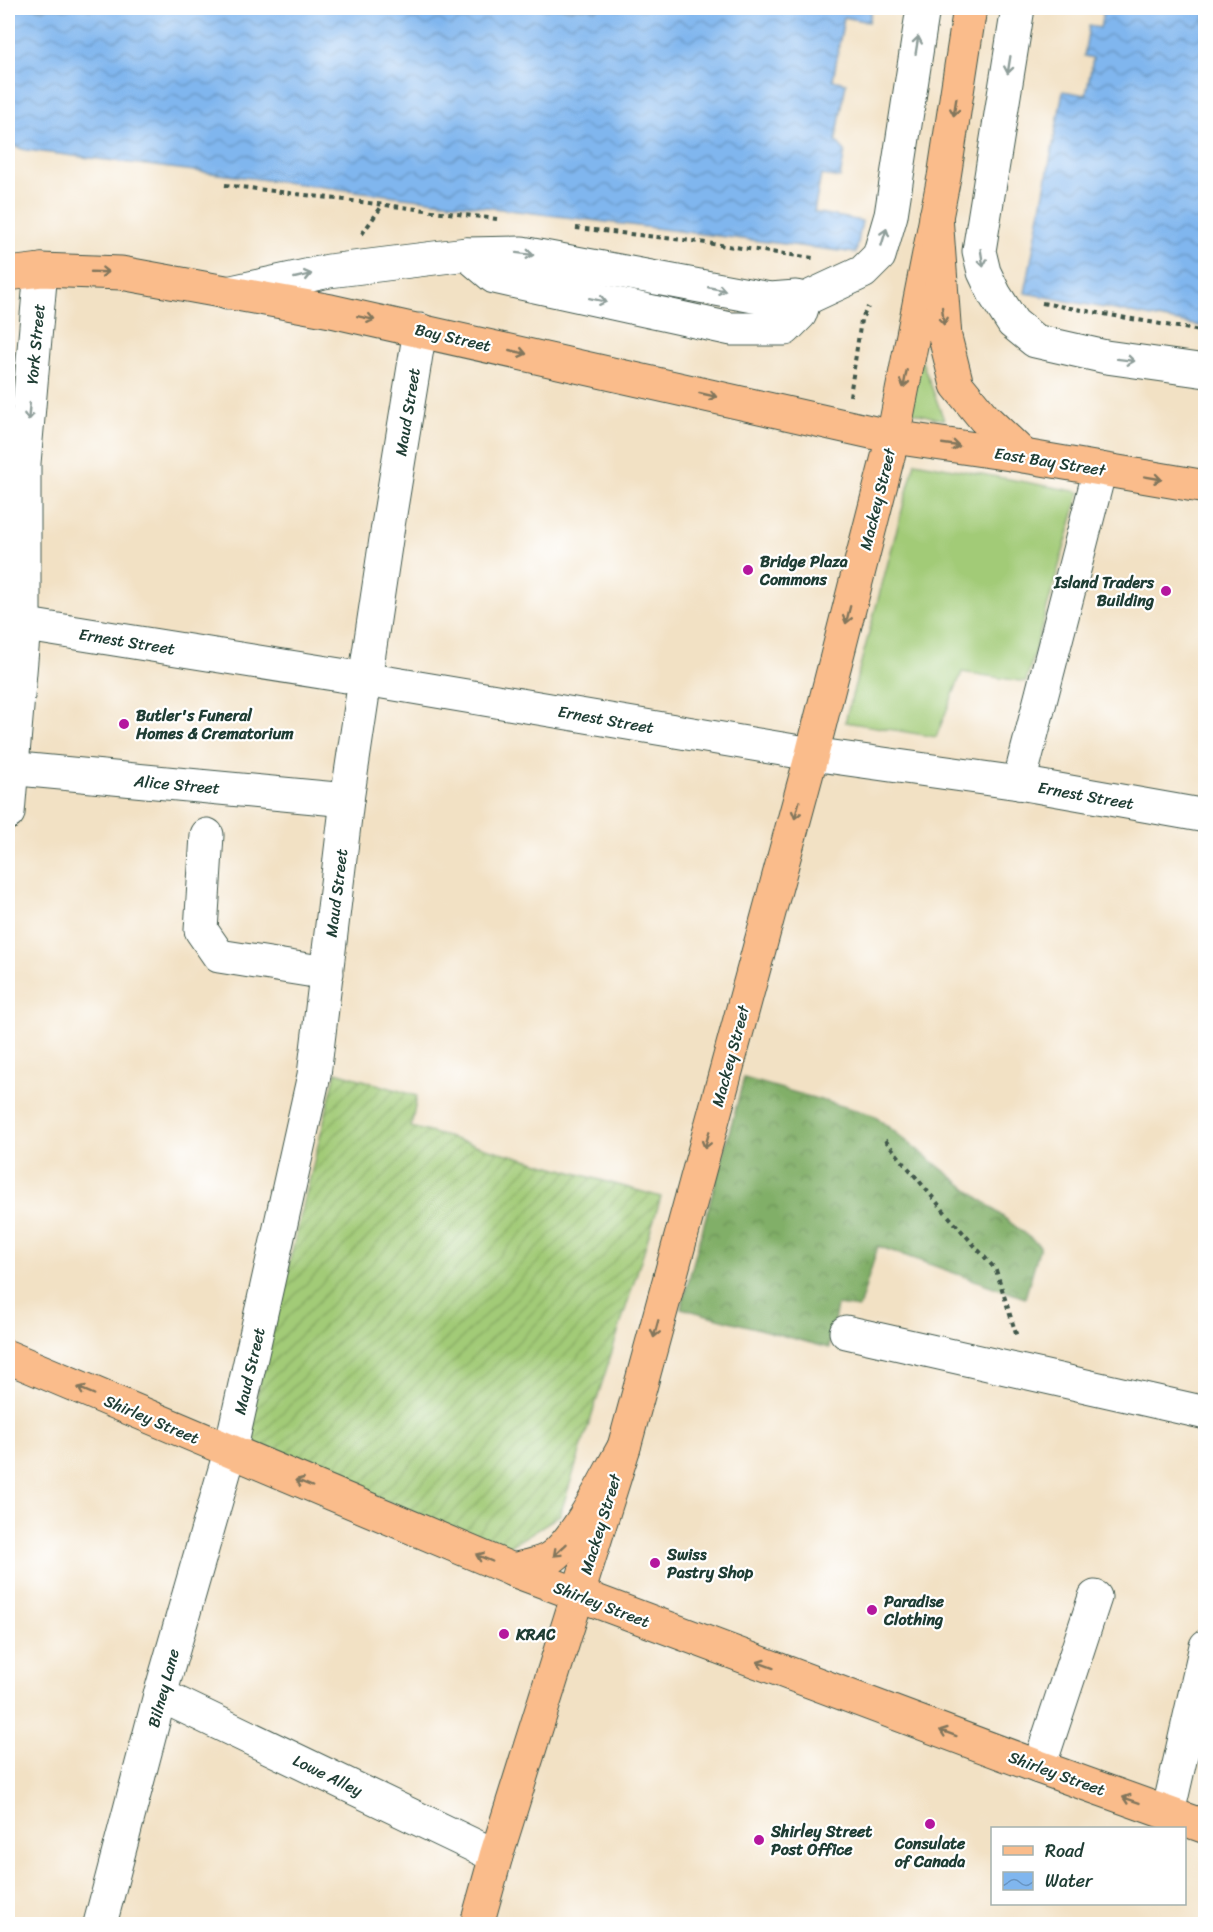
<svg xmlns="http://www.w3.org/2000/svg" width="1213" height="1932" viewBox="0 0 1213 1932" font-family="Sriracha,sans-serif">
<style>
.grass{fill:#a2cb77;stroke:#608456;stroke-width:1.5}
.forest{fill:url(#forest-crowns);stroke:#50764e;stroke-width:1.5}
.garden{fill:url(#garden-furrows);stroke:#608456;stroke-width:1.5}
.water{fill:url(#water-waves);stroke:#507a91;stroke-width:1.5}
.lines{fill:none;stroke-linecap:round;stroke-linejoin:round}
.minor-casing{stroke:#3f564a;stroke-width:35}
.major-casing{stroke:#3f564a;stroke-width:35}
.highway-casing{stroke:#3f564a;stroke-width:35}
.path{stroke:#3f564a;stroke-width:4;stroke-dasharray:4.5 4.5;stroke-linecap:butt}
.minor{stroke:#fff;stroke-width:33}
.major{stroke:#fabc8b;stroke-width:33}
.highway{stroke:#fabc8b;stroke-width:33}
.oneway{stroke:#8f9e9a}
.oneway2{stroke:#82765b}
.poi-dot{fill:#b5179e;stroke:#fff;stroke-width:2}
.labels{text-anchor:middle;stroke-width:4.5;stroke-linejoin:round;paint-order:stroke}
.street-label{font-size:16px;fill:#1f3d34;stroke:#fff}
.poi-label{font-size:16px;font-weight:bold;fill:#1f3d34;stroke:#fff;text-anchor:start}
</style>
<defs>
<pattern id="forest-crowns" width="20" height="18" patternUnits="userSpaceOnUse" patternTransform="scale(1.5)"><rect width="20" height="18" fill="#81af68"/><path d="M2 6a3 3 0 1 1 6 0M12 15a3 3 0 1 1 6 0" fill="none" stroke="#699056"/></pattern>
<pattern id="garden-furrows" width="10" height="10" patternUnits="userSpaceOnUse" patternTransform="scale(1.5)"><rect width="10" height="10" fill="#a2cb77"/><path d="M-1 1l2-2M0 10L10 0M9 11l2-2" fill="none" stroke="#83a662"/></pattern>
<pattern id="water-waves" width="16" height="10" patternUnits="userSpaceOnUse" patternTransform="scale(1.5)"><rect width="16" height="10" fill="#80b6ee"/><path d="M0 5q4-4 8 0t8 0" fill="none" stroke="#6895c2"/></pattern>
</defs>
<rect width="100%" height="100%" fill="#fff"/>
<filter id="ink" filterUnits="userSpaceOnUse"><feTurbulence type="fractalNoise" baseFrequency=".0167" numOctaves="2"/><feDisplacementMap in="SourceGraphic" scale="12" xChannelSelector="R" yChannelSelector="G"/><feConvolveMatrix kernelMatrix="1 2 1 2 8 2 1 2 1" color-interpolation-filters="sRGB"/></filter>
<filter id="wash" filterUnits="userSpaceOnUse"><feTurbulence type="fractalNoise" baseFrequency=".008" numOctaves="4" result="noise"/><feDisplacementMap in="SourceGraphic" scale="24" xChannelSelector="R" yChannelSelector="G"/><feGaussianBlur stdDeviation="1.35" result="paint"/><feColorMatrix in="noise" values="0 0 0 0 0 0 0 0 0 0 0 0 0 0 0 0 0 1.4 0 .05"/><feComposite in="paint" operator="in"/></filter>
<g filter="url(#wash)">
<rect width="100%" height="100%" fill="#f2e1c4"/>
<g class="grass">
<path d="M921,359L944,420L907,411Z"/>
<path d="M915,462L1080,492L1026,682L962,672L936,737L845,722Z"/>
</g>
<path class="forest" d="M744,1078L873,1115L1040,1246L1025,1298L878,1246L859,1308L837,1305L829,1348L681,1308Z"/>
<path class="garden" d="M336,1072L417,1096L411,1127L661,1197L560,1515L504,1550L245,1443Z"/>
<g class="water">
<path d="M8,8H872L869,22L844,17L833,80L846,83L836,141L845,151L840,178L821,175L814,212L862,221L856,253L26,150L8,145Z"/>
<path d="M1104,8H1205V327L1025,293L1063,91L1086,95L1093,58L1084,56L1089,26L1100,28Z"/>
</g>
</g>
<g filter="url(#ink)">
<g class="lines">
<g class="minor-casing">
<g id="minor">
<path d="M1018,8L979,251L984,272L995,295L1013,323L1035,341L1106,357L1206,371"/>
<path d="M467,254L494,277L731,329H785L800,314L805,299"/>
<path d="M227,293L329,271L467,254L522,253L770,299L796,297L805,299L863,272L879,256L891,215L923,8"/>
<path d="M8,622L365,679L812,754L1019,783L1206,816"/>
<path d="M8,768L347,800"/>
<path d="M1019,783L1100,469"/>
<path d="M8,813L24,625V463L41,270"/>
<path d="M207,835L201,930L219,956L327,973"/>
<path d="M846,1332L1206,1413"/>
<path d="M160,1695L496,1856"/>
<path d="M1039,1767L1095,1597"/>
<path d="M1168,1813L1206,1646"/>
<path d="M100,1924L160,1695L230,1452L314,1075L347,800L388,526L420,330"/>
</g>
</g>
<g class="major-casing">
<path id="major" d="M477,1924L496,1856L624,1447L812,754L893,437L944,177L970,8"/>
</g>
<g class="highway-casing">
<g id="highway">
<path d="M936,216L945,337L957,385L984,418L1024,456"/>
<path d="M8,274L41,270L121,273L331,311L893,437L1024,456L1206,487"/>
<path d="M8,1357L513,1570L1039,1767L1206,1827"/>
<path d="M513,1570C524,1567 539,1565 549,1559C576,1543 607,1476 624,1447"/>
</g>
</g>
<g class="path">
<path d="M225,185L497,219"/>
<path d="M576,228L692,241L813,258"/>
<path d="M362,234L382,206"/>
<path d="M1042,303L1206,332"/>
<path d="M850,396L861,320L868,307"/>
<path d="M885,1140L944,1211L996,1270L1017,1337"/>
</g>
<use href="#minor" class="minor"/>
<use href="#major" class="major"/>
<use href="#highway" class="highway"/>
</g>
<defs><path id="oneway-shaft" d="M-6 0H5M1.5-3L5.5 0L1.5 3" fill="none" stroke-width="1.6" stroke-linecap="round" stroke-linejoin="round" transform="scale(1.5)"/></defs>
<g class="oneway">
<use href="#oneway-shaft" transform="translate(917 45) rotate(-81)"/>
<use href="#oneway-shaft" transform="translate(1009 65) rotate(99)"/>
<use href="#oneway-shaft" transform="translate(884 237) rotate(-73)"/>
<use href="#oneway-shaft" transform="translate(525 254) rotate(7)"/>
<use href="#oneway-shaft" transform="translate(982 258) rotate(81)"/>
<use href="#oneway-shaft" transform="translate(303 276) rotate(-13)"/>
<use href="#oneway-shaft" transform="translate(717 289) rotate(11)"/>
<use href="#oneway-shaft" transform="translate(598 300) rotate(12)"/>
<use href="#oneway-shaft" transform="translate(1126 360) rotate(7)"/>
<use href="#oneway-shaft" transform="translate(29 412) rotate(95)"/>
</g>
<g class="oneway2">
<use href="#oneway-shaft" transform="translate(955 107) rotate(99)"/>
<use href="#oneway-shaft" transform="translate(100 272) rotate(2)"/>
<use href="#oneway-shaft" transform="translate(943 316) rotate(84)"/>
<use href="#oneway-shaft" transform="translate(366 318) rotate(12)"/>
<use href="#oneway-shaft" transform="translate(518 352) rotate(13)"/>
<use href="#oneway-shaft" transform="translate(905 379) rotate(101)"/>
<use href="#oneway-shaft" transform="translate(708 395) rotate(13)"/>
<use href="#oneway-shaft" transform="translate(951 445) rotate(8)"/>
<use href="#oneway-shaft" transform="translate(1153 478) rotate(10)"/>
<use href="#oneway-shaft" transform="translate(848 615) rotate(104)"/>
<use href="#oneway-shaft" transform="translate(797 810) rotate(105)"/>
<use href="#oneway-shaft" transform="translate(707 1140) rotate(105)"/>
<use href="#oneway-shaft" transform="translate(656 1329) rotate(105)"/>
<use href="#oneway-shaft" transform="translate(86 1391) rotate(-157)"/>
<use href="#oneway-shaft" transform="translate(304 1483) rotate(-157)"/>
<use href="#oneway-shaft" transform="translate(560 1550) rotate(137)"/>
<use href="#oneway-shaft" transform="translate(484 1558) rotate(-157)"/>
<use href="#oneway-shaft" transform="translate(765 1665) rotate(-160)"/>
<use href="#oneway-shaft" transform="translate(948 1733) rotate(-160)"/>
<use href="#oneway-shaft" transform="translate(1131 1800) rotate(-161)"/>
</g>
</g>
<g class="poi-dot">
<circle cx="748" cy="570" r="6"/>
<circle cx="1166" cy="591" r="6"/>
<circle cx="124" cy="724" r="6"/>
<circle cx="655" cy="1563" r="6"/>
<circle cx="872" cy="1610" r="6"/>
<circle cx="504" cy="1634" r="6"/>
<circle cx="930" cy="1824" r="6"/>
<circle cx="759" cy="1840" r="6"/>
</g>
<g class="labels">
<g class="street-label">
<text transform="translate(453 337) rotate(13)" y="6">Bay Street</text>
<text transform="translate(35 344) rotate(-85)" y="6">York Street</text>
<text transform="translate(407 412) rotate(-81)" y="6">Maud Street</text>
<text transform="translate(1050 461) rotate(9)" y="6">East Bay Street</text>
<text transform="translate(877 499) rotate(-76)" y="6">Mackey Street</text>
<text transform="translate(127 641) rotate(9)" y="6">Ernest Street</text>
<text transform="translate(606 719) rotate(10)" y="6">Ernest Street</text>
<text transform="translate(177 784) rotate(5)" y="6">Alice Street</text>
<text transform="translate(1086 795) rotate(10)" y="6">Ernest Street</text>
<text transform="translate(336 893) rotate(-83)" y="6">Maud Street</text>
<text transform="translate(730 1056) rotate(-75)" y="6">Mackey Street</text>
<text transform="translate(249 1371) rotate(-77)" y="6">Maud Street</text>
<text transform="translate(152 1419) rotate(23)" y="6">Shirley Street</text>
<text transform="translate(600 1524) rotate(-73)" y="6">Mackey Street</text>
<text transform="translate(602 1604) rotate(21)" y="6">Shirley Street</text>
<text transform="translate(163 1688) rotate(-75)" y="6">Bilney Lane</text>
<text transform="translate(1057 1773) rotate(20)" y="6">Shirley Street</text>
<text transform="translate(328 1775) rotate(26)" y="6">Lowe Alley</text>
</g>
<g class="poi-label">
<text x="760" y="567">Bridge Plaza<tspan x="760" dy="18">Commons</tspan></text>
<text x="1154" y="588" text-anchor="end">Island Traders<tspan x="1154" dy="18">Building</tspan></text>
<text x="136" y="721">Butler's Funeral<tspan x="136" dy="18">Homes &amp; Crematorium</tspan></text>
<text x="667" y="1560">Swiss<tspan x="667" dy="18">Pastry Shop</tspan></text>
<text x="884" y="1607">Paradise<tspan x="884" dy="18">Clothing</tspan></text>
<text x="516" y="1640">KRAC</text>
<text x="771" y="1837">Shirley Street<tspan x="771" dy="18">Post Office</tspan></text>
<text x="930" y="1849" text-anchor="middle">Consulate<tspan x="930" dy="18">of Canada</tspan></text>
</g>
</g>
<rect width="1213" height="1932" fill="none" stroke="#fff" stroke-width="30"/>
<rect x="991" y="1827" width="195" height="78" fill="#ffffff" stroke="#a5b1ae" stroke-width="1.5"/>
<rect x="1003" y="1846" width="30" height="9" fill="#fabc8b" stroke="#a5b1ae" stroke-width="1.5"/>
<text x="1045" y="1857" font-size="18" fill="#1f3d34">Road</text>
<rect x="1003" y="1872" width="30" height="18" fill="url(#water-waves)" stroke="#a5b1ae" stroke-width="1.5"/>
<text x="1045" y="1887" font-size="18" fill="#1f3d34">Water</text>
</svg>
